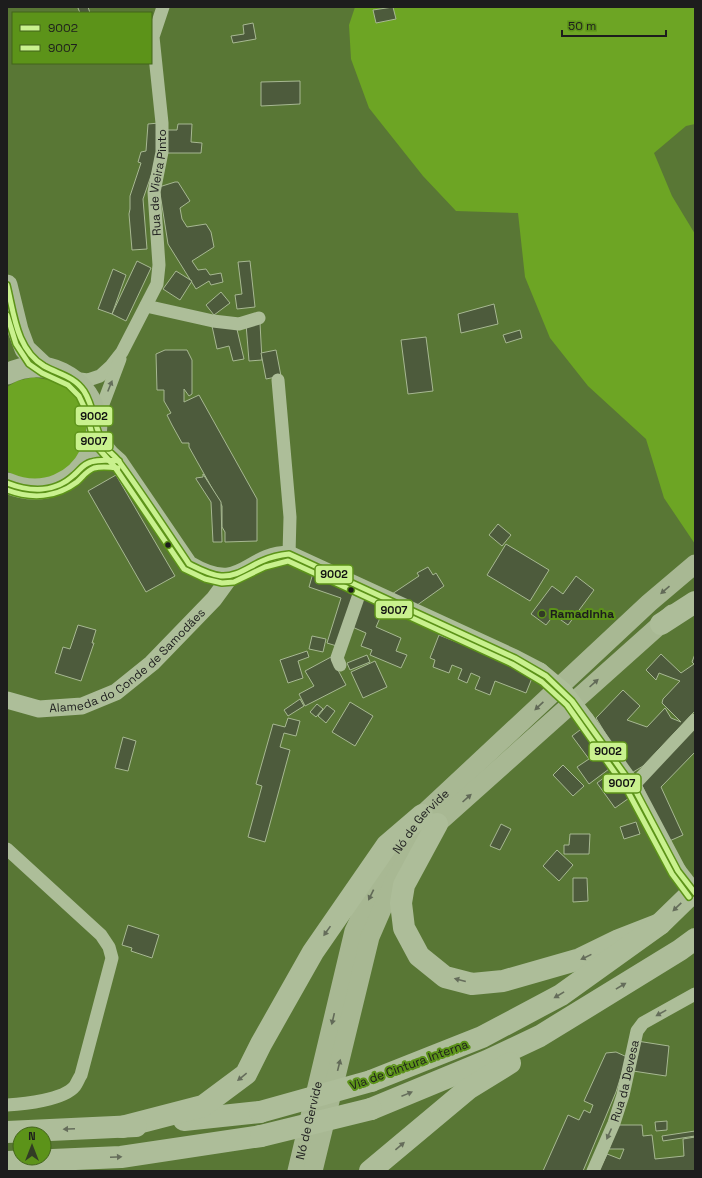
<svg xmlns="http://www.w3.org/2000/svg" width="702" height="1178" viewBox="0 0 702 1178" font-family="'Space Grotesk',sans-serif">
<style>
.green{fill:#6da524}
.building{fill:#4d5b3c;stroke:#a7b892}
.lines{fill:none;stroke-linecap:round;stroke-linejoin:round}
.minor{stroke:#adbe99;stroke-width:13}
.tertiary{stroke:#adbe99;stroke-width:17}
.secondary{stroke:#a8b893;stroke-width:19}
.primary{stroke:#abbb98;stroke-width:21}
.motorway{stroke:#adbd99;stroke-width:22}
.tertiary-bridge{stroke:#adbe99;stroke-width:17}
.motorway-bridge{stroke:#adbd99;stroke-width:22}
.bus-1-casing{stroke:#5c9319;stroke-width:8}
.bus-2-casing{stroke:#5c9319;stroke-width:8}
.bus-1{stroke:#c9f18e;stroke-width:5}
.bus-2{stroke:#c9f18e;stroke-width:5}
.oneway{fill:#656e5b}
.oneway2{fill:#626a58}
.oneway3{fill:#656d5b}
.bus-dot{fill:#1d1d1d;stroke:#5c9319;stroke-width:1.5}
.poi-dot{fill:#323c25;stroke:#5c9319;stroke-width:1.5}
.labels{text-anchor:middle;stroke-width:4;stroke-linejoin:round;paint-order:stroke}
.street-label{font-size:12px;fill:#1d1d1d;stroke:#5c9319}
.poi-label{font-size:12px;font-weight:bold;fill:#1d1d1d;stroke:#5c9319;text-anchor:start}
.line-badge{stroke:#5c9319;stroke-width:1.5}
.pale-badge-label{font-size:11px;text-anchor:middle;font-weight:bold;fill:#111}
</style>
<rect width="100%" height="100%" fill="#597735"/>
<g class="green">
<path d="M355,7H695V124L686,126L654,153L672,196L695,234V544L664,498L646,439L588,386L550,338L525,277L518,213L456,211L423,176L369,108L351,59L349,25Z"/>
<path d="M34,377C41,379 49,379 56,382C122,411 68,512 7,471V387L17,381Z"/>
</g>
<g class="building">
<path d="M80,7H88L90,13H80L78,8Z"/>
<path d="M393,7L396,19L376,23L373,10Z"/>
<path d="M253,23L256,39L233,43L231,36L244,34L243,25Z"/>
<path d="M300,81V104L261,106V82Z"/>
<path d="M159,123L158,150L154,167L143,199L147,249L132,250L129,214L130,209V196L141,163L138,162L141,152L146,151L148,124Z"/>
<path d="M178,124H192L191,142L202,143L201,153H166V130H177Z"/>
<path d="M175,182H178L190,201L180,208L182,219L187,227L206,224L211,232L214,247L192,261L198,270L206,269L210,275L221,273L223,282L211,285L209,281L196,289L168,244L159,187Z"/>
<path d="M137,261L151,268L126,321L112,314Z"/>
<path d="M250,261L255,307L237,309L235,295L242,294L238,262Z"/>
<path d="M113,269L126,275L112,314L98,309Z"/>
<path d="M176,271L192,281L180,300L163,289Z"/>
<path d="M221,292L230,303L214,315L206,305Z"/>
<path d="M494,304L498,324L461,333L458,314Z"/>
<path d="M235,321L244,359L233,361L229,346L217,349L212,326Z"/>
<path d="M260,323L262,360L249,361L246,324Z"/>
<path d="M520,330L522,338L506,343L503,335Z"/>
<path d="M426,337L433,391L408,394L401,340Z"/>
<path d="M165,350H187L192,360V394L189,396L184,389V402L199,395L257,499V541L225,542V532L222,527V506L189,447V443H182L172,425L167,415L171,413L164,401V390H157L156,354Z"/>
<path d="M276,350L281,376L266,379L261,353Z"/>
<path d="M203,474L221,502L222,542H213L211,502L196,479V478L203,477Z"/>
<path d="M116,475L175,576L146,592L88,491Z"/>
<path d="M498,524L511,535L502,546L489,535Z"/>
<path d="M506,544L549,570L530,601L487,575Z"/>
<path d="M428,567L433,575L436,573L444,586L413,608L389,596L419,576L417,573Z"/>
<path d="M313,573L359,588L340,647L327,643L341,598L309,587Z"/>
<path d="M576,576L594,590L568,625L554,615L546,625L531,614L552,586L563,594Z"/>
<path d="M363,594L386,604L376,627L401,638L396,651L407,655L401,668L370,655L372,650L361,646L366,633L350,626Z"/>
<path d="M78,625L96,630L92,643H94L81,681L55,673L63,647L70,649Z"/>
<path d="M439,635L534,673L526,693L495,681L490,695L475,689L480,677L471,673L467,683L458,679L462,669L452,665L449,673L433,667L435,660L430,658Z"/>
<path d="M312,636L326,639L323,652L309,649Z"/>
<path d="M307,651L309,657L298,661L303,678L288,683L280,660Z"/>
<path d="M661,654L681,673L694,664L692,662L695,654V711L643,766L630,774L596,718L623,690L640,706L627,720L647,727L665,708L671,718L681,722L662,703L663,699L680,681L659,673L656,680L646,670Z"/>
<path d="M367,655L370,662L350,670L347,663Z"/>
<path d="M331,657L346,685L305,706L299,694L314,686L305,671Z"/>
<path d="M375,661L387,687L363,698L351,672Z"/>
<path d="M300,699L304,706L288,716L284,710Z"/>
<path d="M350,702L373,716L355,746L332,732Z"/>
<path d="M317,704L323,709L316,717L310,712Z"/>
<path d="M327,705L335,711L326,723L318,716Z"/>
<path d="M288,718L300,721L296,736L284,733L280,747L290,750L265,842L248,837L262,786L256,784L273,724L285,727Z"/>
<path d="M695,723V752L661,787L683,835L667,842L640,781Z"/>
<path d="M584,727L613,766L589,784L577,767L589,759L572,736Z"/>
<path d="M123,737L136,741L128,771L115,768Z"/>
<path d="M563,765L584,786L573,796L553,775Z"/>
<path d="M613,771L632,796L615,808L597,783Z"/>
<path d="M636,822L640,834L624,839L620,827Z"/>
<path d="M501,824L511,829L500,850L490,846Z"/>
<path d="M570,834H590L589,854H564V845H569Z"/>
<path d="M557,850L573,865L559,881L543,866Z"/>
<path d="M573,878H587L588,901L573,902Z"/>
<path d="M128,925L159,935L152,958L131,951L132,948L122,945Z"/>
<path d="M637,1041L669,1046L666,1076L633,1071Z"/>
<path d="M616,1052L627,1057L616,1092L583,1171H543L568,1115L579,1120L584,1110L590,1113L593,1105L584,1101L606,1053Z"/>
<path d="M667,1121V1130L656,1131L655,1122Z"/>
<path d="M618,1125H642L643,1136L652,1135L655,1159L684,1156L683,1139L695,1137V1171H599L607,1154L620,1159L624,1149H609Z"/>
<path d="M695,1131V1136L663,1141L662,1136Z"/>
</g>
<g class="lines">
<g class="minor">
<path d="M146,306L213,321L239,324L259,318"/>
<path id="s1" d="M72,378L88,380L100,376L111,366L122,352L157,284L159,265L154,192L162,152V123L153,37L163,7"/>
<path d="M278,380L290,517L289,554"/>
<path d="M97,420L120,359"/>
<path d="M340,665L337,658L362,586"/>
<path d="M633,786L695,720"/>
<path d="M7,849L101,935L109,947L112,958L81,1075C79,1078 77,1083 75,1086C64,1100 24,1104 7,1105"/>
<path id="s2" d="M593,1171L614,1123L623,1095L637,1031L643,1023L695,994"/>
</g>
<g class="tertiary">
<path d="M97,429C101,443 107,452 119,461L189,564C243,596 244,555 289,554L515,658L540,671"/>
<path id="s3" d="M7,700L39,709L82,706L116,692L152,663L214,599L230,577"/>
<path d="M586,720L633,786L678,871"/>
</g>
<g class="secondary">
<path id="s4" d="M297,1171L354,931L383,870L422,815L649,603L695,564"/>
<path d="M313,1171L370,937L396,877L415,846L437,824L672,614"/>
</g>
<g class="primary">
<path d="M7,285L18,330L25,349L43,366"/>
<path d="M7,374C25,365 44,364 62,373C134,410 83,515 7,483"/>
</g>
<g class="motorway">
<path d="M661,624L695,602"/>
<path d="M437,824L404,885L401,903L404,928L419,956L445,977L472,984L503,981L580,959L619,940L660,924"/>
<path d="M371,1081L482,1037L561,995L660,924L695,890"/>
<path d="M371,1109L487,1061L540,1036L680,950L695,939"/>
<path d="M184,1120L260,1112"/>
<path d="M122,1127L203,1106L246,1074L261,1044L313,952L387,845L422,815"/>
<path d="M7,1132L136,1126"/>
<path d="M7,1162L121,1157L261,1136"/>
<path d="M370,1171L468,1089L510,1063"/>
</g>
<g class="tertiary-bridge">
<path d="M540,671L564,691L586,720"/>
<path d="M678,871L695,893"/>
</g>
<g class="motorway-bridge">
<path d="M260,1112L371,1081"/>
<path d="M261,1136L371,1109"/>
</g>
<g class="bus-1-casing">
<g id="bus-1">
<path d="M7,285C14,313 16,349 44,366C58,374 74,376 84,391C95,408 94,429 104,445C108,452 116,456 120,463C144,496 166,530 189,564C199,569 210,575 221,576C237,577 248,567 262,561C271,557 279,555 289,554L515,658L546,676L572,701L633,786L678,871L695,893"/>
<path d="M7,483C30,492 55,493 74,475C80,470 83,464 91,462C100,459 110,460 119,461"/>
</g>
</g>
<g class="bus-2-casing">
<g id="bus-2">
<path d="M7,315L16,344L29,364L42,373L68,385L79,396L87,413L93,439L98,448L114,466L184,569L205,579L222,583L234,582L265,567L288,561L512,664L542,682L567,705L627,790L672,874L689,897"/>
<path d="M7,490C31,499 56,498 77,482C83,477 86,471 94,468C102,466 110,467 118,468"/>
</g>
</g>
<use href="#bus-1" class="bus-1"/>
<use href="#bus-2" class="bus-2"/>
</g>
<defs><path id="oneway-solid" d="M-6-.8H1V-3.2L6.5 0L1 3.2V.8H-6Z"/></defs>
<g class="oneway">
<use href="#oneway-solid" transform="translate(110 386) rotate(-68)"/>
<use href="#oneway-solid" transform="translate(661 1013) rotate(151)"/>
<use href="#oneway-solid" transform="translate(609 1134) rotate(114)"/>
</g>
<g class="oneway2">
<use href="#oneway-solid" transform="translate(665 590) rotate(139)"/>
<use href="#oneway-solid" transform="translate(594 683) rotate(-42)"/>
<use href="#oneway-solid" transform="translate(539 706) rotate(137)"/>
<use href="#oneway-solid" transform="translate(467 798) rotate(-42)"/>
<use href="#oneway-solid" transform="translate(371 895) rotate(116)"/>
<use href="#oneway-solid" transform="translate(333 1019) rotate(103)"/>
<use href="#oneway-solid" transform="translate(339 1065) rotate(-76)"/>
</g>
<g class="oneway3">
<use href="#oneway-solid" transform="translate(677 907) rotate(136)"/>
<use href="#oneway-solid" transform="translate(327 931) rotate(125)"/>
<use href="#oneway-solid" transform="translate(586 957) rotate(154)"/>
<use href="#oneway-solid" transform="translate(460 980) rotate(-165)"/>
<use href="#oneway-solid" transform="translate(621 986) rotate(-31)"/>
<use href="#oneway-solid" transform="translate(559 995) rotate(149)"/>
<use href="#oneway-solid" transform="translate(242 1077) rotate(141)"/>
<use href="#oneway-solid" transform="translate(407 1094) rotate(-22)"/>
<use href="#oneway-solid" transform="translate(69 1129) rotate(178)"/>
<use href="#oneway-solid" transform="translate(400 1146) rotate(-40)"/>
<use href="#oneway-solid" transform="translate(116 1157) rotate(-3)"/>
</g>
<g class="bus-dot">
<circle cx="168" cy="545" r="3.5"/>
<circle cx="351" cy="590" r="3.5"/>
</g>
<circle class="poi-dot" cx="542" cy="614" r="4"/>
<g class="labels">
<g class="street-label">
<text dy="4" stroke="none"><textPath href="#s1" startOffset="240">Rua de Vieira Pinto</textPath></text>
<text dy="4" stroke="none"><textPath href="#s3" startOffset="138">Alameda do Conde de Samodães</textPath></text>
<text dy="4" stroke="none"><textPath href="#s4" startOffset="376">Nó de Gervide</textPath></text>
<text transform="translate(409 1065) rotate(-20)" y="4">Via de Cintura Interna</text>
<text dy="4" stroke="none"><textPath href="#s2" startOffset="96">Rua da Devesa</textPath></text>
<text dy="4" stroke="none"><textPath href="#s4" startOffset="52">Nó de Gervide</textPath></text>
</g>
<g class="poi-label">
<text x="550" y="618">Ramadinha</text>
</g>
</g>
<g class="line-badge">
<rect x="75" y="406" width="38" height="20" rx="4" fill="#c9f18e"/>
<rect x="75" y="432" width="38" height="19" rx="4" fill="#c9f18e"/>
<rect x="315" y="565" width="38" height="19" rx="4" fill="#c9f18e"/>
<rect x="375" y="600" width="38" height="19" rx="4" fill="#c9f18e"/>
<rect x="589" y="742" width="38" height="19" rx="4" fill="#c9f18e"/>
<rect x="603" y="774" width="38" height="19" rx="4" fill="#c9f18e"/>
</g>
<g class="pale-badge-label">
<text x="94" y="420">9002</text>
<text x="94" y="445">9007</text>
<text x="334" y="578">9002</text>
<text x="394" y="614">9007</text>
<text x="608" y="755">9002</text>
<text x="622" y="787">9007</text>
</g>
<rect width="702" height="1178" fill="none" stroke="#1d1d1d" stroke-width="16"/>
<rect x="12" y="12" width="140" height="52" fill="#5c9319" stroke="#43641b"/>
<rect x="20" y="25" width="20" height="6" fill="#c9f18e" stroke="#43641b"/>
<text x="48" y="32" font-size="12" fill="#1d1d1d">9002</text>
<rect x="20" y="45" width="20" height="6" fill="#c9f18e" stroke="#43641b"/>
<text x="48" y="52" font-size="12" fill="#1d1d1d">9007</text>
<g transform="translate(32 1146)"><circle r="19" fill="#5c9319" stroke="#43641b"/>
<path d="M0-3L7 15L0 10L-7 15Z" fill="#323c25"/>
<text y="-6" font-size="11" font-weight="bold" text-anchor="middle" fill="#1d1d1d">N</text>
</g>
<path d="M562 30v6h104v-6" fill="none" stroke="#1d1d1d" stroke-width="2"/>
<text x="568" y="30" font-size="12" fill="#1d1d1d" stroke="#5c9319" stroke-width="3" paint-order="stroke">50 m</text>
</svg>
